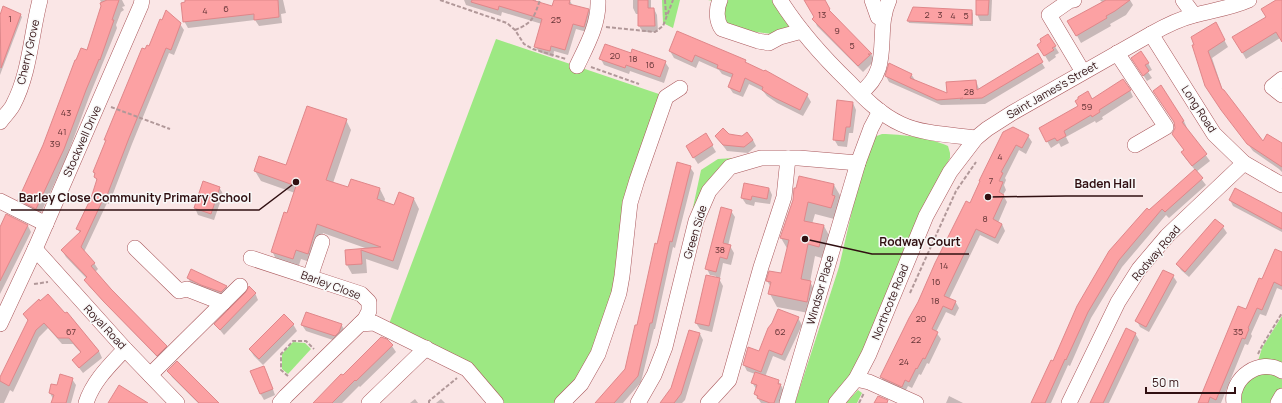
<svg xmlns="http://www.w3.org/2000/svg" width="1282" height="403" viewBox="0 0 1282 403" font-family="Manrope,sans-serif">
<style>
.green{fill:#9de883}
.shadow{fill:#0003}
.building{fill:#fca1a3;stroke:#e0878a}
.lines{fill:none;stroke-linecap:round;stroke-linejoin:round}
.minor-casing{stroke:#aa575b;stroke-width:16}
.path{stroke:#b19899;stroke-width:2;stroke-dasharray:4 2;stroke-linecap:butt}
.minor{stroke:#fff;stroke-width:15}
.labels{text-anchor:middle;stroke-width:3;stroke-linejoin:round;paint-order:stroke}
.number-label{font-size:9px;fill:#643436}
.street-label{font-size:11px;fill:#311012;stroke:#f8f8f8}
.leader{fill:none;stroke:#311012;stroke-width:1.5}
.callout-dot{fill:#311012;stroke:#f8f8f8;stroke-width:1.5}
.callout-label{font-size:12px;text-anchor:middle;font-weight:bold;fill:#311012;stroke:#f8f8f8;stroke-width:3;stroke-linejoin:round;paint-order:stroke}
</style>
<rect width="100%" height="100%" fill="#fae6e6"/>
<g class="green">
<path d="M662,0H680L673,28L663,23Z"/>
<path d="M708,0H772L796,30L772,34L740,30L722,22L713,1Z"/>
<path d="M496,39L659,94L658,108L618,280L594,357L555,403H500L474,371L389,324Z"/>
<path d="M882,134C901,134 931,138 948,146L950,153V158L929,195L862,357L836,395L828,403H795L839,267L861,172L874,137Z"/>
<path d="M749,157L692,212L701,170L718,159Z"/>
<path d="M1282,316V388L1273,403H1238L1241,385L1254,374L1262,348Z"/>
<path d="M293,342L305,343L311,349L288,374L282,369V354Z"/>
<path d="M858,390L862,393L857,403H846Z"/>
</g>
<g class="shadow">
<path d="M100,0H122L125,6L122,7L124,10L121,12L116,25L117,28L115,33L89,97L67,156L40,215L23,206L19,200L87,51L103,6Z"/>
<path d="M189,0H283L286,13L281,14L282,23L259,26L255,20L188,28L184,21Z"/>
<path d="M464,0H536V2L552,7L555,0H566L570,1L573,6L588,10L591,16L587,32L576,29L568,55L554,51L553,57L539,52L535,46L542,24L502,12L501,16L466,5Z"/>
<path d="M633,0H651V9H654L657,15L658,32H643L639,26V14H636L633,8Z"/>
<path d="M806,0H824L832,15L871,54L874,60H872L873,62L863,72L817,26L814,19L815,18Z"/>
<path d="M977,0H992L991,21H980L977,14Z"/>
<path d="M1100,0H1130L1133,5L1126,15L1110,24L1111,26L1081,43L1069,21L1102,2Z"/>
<path d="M1282,0V41L1280,38L1246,59L1234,38L1267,17Z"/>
<path d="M4,8L20,14L22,17L0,75V18Z"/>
<path d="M972,11L973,14V26L909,23L908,21Z"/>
<path d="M1215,23L1228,47L1212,58L1223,91L1263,143L1282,151V172L1279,169L1253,151L1211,94L1193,46Z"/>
<path d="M180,24L184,30L174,55L169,53L132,144L109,204L107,203L84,252L94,263L98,269L95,272L166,346L170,353L161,361L89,286L86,280L87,279L66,257L62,250L80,234L78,229L92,198L97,182L94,172L106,141V140L145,50Z"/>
<path d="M1048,35L1059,53L1055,55L1056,57L1049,62L1042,51Z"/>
<path d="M670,51L745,61L746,63L807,95L811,102L803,116L777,103L767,96L763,91L749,84L743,97L733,93L729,87L732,78L722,74L719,70L699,61L696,68L674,58Z"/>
<path d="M1037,55L1045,68L985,104L941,105L889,82L886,76L911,74L915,80L948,95L976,81L979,89Z"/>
<path d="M601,59L665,62L669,68L664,83L630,71L629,74L604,65Z"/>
<path d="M1148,63L1152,70L1148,72L1152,78L1147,81L1136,64Z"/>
<path d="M1161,87L1184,121L1187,128L1186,129L1210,161L1196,172L1206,185L1169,218L1166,215L1122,267L1091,318L1070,366L1068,365L1051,403H1032L1053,362L1149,211L1195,170L1186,159L1182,153L1185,151L1173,134L1176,128Z"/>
<path d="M1130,90L1133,97L1102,117L1103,119L1096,123L1095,121L1066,137L1069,143L1061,147L1059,143L1051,148L1040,129L1079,106L1080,99L1092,100Z"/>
<path d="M853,103L856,110L853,133H849L847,147L838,146L834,139Z"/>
<path d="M346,120L351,130L333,183L349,189H380L385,199L384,203L395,206L399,194L414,199L419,209L398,270L366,259L367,273L352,274L347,265L346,251L368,249L323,233L313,263L301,259L298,268L277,261L272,251L295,193L261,181L255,171L287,166Z"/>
<path d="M1004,133L1028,136L1032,142L1026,154L1019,150L1005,178L1006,180L1004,185L1006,190L1003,195L1007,202L998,223L1002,224L1005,231L998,244L980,235L949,299L955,301L959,308L955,316L946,312L936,332L941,339L929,364L927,363L921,375L919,374L912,388L908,386L905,392L885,383L881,377L971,204Z"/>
<path d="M706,135L716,152L698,164L691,153Z"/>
<path d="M728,135L753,140L756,146L748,153L727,151L716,136Z"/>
<path d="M690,167L694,173L675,248L673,247L655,329H654L641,382L623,403H596L626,370L658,245Z"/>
<path d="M203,182L219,187L223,194L214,220L198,215L195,208Z"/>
<path d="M834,185L841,197L838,220L815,214L812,224L824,226L831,239L825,259L815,256L810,282L817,294L814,314L777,307L770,294L771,287L767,281L782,274L788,250L781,238L794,200Z"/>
<path d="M769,188L772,195L770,204L755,202L754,206L746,204L742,198Z"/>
<path d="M1230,200L1282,214V232L1233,206Z"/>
<path d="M731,211L735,217L728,246H730L734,253L731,265L723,263L720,278L718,277L723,286L712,332L700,329L696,323L716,276L710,275L707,269Z"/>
<path d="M7,216L28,226L31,232L0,294V229Z"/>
<path d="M1215,220L1223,227L1227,233L1189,277L1181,270L1177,264Z"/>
<path d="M1282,254V290L1277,288L1266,316L1260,314L1251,334L1252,336L1248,345L1245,344L1221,403H1199L1262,281Z"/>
<path d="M192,271L227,287L230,293L225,298L192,285L188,278Z"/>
<path d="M1173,276L1177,282L1149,332L1140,327L1137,321Z"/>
<path d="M255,293L258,300L224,335L215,324Z"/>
<path d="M67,313L99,351L102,358L83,373L73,360L81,353L73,344H62L48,328L39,337L13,392L10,390L4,403H0V379L28,321L24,314L65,315Z"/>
<path d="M798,318L802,325L785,361L773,356L765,377L778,381L782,387L784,392L780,403H761L755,394L756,389L752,382L755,374L747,371L744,365L760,353Z"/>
<path d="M293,324L297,331L263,365L254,356L250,350Z"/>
<path d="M341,324L345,331L339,342L306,331L302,325Z"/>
<path d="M1135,333L1139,340L1109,403H1091Z"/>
<path d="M700,334L703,340L685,400L682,403H661L672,389Z"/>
<path d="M392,346L396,352L360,387L359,386L342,403H314L343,377Z"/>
<path d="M168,371L218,403H198L172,377Z"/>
<path d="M267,373L275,395L264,400L260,393Z"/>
<path d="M72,379L76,385L71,403H53V399L50,393Z"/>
<path d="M949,396L963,403H946Z"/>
<path d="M415,399L418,403H410Z"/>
<path d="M441,399L445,403H436Z"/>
</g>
<g class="building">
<path d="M107,0H119L112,20H114L100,60L99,59L86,90L64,149L36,209L18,200L43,145L75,60H76L81,48L87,50L101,6L100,3Z"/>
<path d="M185,0H278L279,17L254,20V14L183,22L181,3L185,2Z"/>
<path d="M472,0H532L552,6L554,0H570L569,4L589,9L584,27L573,24L565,50L551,46L550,51L534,47L542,19L499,6L498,10L471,2Z"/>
<path d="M638,0H648V8H654L655,26H638Z"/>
<path d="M804,0H825L830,9L829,10L872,54H868L870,55L858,66L812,19L814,17Z"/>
<path d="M976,0H989L988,15H976Z"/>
<path d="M1106,0H1130L1115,11L1106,16L1107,18L1076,36L1067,21Z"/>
<path d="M1276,0H1282V42L1276,32L1242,53L1232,37L1266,17L1261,9Z"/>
<path d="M3,6L21,14L1,68L0,15Z"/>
<path d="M913,7L972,10V24L907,21Z"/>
<path d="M166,10L181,23L171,50L166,48L129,138L106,198L104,197L81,247L95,263L91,266L111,289L167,346L157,356L104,302L84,280L87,277L61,250L81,231L76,229L91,198L97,179L94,177L95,173L93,172L106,140H104L142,48L145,49L147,45L149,46L160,19L162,20Z"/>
<path d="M1216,22L1225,40L1208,51L1222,89L1224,90L1263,141L1267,134L1282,143V167L1247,144L1221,110L1205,86L1192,45H1194L1191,37Z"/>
<path d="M677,31L746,60L745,62L764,71L765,70L808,94L800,110L773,97L762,90L763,87L745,78L740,92L728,87L733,74L717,68L718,65L695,55L692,62L669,51Z"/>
<path d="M1048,34L1056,46L1052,48L1054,50L1044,56L1037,45L1041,42L1040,39Z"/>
<path d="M605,44L631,53L632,49L666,61L660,77L626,65L625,68L599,59Z"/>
<path d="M1141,51L1149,63L1145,65L1149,71L1143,76L1131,58Z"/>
<path d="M1038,53L1043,62L982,98L960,99L963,98L937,100L885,76L889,63L912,74L910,78L947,93L946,82L976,80L977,90Z"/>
<path d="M1123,79L1131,90L1099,110L1100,112L1092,117L1091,115L1064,131L1066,136L1057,141L1055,138L1046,142L1039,128L1078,106L1075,101L1078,99V97L1088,91L1092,99Z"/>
<path d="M1161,85L1184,121L1182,122L1207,154L1192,166L1181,152L1184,150L1172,134L1175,128L1174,122L1153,91Z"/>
<path d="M837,100L853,102L850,127H846L844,141L833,140Z"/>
<path d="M307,106L347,119L326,180L348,187L351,179L380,188L377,199L394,205L399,192L414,198L393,261L361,250L362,264L346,265L345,250L381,247L317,224L308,254L296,250L293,259L271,252L284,212L287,213L296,186L254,171L259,156L286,165Z"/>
<path d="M1013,127L1029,135L1022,148L1016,145L1001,172L1003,173L999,181L1003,182L999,192L1004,195L993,219L1002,224L995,238L976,229L944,296L956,301L952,310L943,306L932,329L938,332L925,359L923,358L917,369L916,368L909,382L905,380L902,387L880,377L909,318L918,302L935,263L966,201L970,203L980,181H979L1003,132Z"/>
<path d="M723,128L729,134L735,135L742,136L747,132L753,140L744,147L723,145L715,136Z"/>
<path d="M706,133L713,145L693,158L686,146Z"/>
<path d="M677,162L691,166L672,242L670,241L652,323H650L638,376L614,403H595L625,369L635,325H637L655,243L657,244Z"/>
<path d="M1195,169L1203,178L1165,212L1162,209L1119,260L1088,312L1066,360L1065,359L1045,403H1031L1051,360L1053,361L1077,306L1109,251L1147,208L1149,210Z"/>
<path d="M799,176L834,184L832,195L835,196L831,208L808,202L804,221L824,225L819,247L808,244L801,279L811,281L807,302L768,294L771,282L766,281L769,271L781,273L789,240L780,238L793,200L794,188H796Z"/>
<path d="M203,181L220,187L211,214L194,208Z"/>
<path d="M744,183L769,188L767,199L752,196L751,200L741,198Z"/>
<path d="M1235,188L1282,213V229L1229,200Z"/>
<path d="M721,207L732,210L723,243L731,245L727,259L720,257L716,272L705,269Z"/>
<path d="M6,214L28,225L0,281V227Z"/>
<path d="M1215,219L1224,226L1185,272L1176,264Z"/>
<path d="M1275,249L1282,252V286L1274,282L1262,310L1257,308L1248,328L1249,329L1245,339L1242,338L1216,400L1210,397L1208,403H1198L1238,306L1246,309L1259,278L1262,279Z"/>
<path d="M191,269L227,286L221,292L201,285L187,278Z"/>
<path d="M1163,270L1174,275L1146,327L1135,321Z"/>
<path d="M706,275L720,278L709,326L695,323Z"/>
<path d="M249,286L256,293L220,330L214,324L246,292Z"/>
<path d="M48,294L65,313L67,312L99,351L79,368L72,360L81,352L69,338H58L44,323L36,330L9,386L0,381V377L28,320L23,314L39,299L40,301Z"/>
<path d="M778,309L799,317L782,355L769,350L761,372L743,365L748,347L759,351L768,328L772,323Z"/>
<path d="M306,312L342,324L339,332L335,336L301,325Z"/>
<path d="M284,314L294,324L259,359L249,349Z"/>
<path d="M1126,328L1136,333L1105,399L1103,403H1090Z"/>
<path d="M689,330L700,333L681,394L674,403H660L671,388Z"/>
<path d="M381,337L387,339L393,345L356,381L355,380L332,403H313L341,374L343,375Z"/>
<path d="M177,361L219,403H199L167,371Z"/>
<path d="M264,366L273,389L260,394L250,371Z"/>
<path d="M755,372L779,380L778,384H781L774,403H770L757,398L758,396L754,394L757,385L751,383Z"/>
<path d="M60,374L73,378L66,403H51L54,395L49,393L51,384L57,385Z"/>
<path d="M119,385L148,403H108Z"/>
<path d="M878,396L888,400L887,403H874Z"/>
</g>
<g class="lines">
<g class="minor-casing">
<g id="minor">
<path d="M720,0C716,9 716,21 722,29L758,41L769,43L780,37L802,31"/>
<path d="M780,0C799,30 823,57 849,82C864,98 881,115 901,124C922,134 953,135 976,138"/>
<path d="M872,0L878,17"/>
<path d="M1074,0L1069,1L1049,15L1083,72"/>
<path d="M1183,0L1194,15"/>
<path d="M1151,34L1214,134L1244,163L1282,185"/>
<path d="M1117,53L1166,127L1135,145"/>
<path d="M577,66C587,45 599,24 598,0"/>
<path d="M1282,79L1272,87L1282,95"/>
<path d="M860,93C894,69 874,32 889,0"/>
<path d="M0,122C4,116 10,111 13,105C30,73 31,34 40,0"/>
<path d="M0,201L46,224"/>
<path d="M135,248L179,291L187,289L223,303"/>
<path d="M35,249L125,349L177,403"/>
<path d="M251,258L361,294L369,302V311L365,319L286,396L280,403"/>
<path d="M310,277L322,242"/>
<path d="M0,324L35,249L141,5L142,0"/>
<path d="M360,324L374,323L467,369L496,403"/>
<path d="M150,375L240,286"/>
<path d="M856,379L869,382L916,403"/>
<path d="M86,403C93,381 110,365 125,349"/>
<path d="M369,403L426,348"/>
<path d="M562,403L581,384L598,354L619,293L622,276L630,203L637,180L666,97L680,88"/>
<path d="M638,403L654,375L665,347L696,221L709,191L730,167L761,158H799L858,163"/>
<path d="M708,403L729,380L761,267L784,197L788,158"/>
<path d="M787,403L858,163L871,128L880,111"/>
<path d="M836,403L856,379L869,354L926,216L950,172L976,138L987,129L1012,113L1151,34C1165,26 1179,19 1195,15C1214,10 1231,8 1249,0"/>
<path d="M1069,403L1118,302L1139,269L1167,236L1244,163"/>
<path d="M1234,403C1230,378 1260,357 1282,371"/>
<path d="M1278,403L1282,396"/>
</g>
</g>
<g class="path">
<path d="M440,0L507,23L515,30L524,44L533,49L566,59"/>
<path d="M665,0L666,15"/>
<path d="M606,27L655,32L663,26L673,0"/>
<path d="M515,30C533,23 534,17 540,0"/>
<path d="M591,67L639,84"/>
<path d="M111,107L170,129"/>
<path d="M34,284L48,282"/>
<path d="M910,293L956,191L976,162"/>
<path d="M1258,354L1262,346L1282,313"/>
<path d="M288,376L281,370V354L293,341H306L314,349"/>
<path d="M429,403V401L457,378"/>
<path d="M859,403L864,393"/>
</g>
<use href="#minor" class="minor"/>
</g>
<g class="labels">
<g class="number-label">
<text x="226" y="12">6</text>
<text x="205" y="14">4</text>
<text x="822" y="18">13</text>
<text x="927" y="18">2</text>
<text x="940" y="18">3</text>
<text x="953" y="19">4</text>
<text x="966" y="19">5</text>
<text x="10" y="22">1</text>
<text x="556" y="23">25</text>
<text x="837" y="34">9</text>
<text x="852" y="49">5</text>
<text x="615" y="59">20</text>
<text x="633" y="62">18</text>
<text x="650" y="68">16</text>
<text x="969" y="95">28</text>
<text x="1087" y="110">59</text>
<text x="66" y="116">43</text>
<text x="62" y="135">41</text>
<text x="55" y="147">39</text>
<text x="1000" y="160">4</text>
<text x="991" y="184">7</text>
<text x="985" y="222">8</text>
<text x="720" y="253">38</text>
<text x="944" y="269">14</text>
<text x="936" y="285">16</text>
<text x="935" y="304">18</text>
<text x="921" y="322">20</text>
<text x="71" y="335">67</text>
<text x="780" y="335">62</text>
<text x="1238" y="335">35</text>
<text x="916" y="343">22</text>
<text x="904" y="365">24</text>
</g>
<g class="street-label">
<text transform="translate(28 52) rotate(-77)" y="4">Cherry Grove</text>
<text transform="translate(1052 90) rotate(-30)" y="4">Saint James's Street</text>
<text transform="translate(1199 109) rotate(57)" y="4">Long Road</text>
<text transform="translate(82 141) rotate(-66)" y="4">Stockwell Drive</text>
<text transform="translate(695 232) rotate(-73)" y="4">Green Side</text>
<text transform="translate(1156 253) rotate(-50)" y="4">Rodway Road</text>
<text transform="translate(331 285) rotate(20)" y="4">Barley Close</text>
<text transform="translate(820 290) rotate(-74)" y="4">Windsor Place</text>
<text transform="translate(890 302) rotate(-68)" y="4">Northcote Road</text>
<text transform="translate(105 327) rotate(47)" y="4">Royal Road</text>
</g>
</g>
<path class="leader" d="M988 197L1066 196H1143M296 182L259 210H11M805 239L872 254H969"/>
<g class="callout-dot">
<circle cx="988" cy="197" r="4"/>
<circle cx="296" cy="182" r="4"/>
<circle cx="805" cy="239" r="4"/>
</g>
<g class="callout-label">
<text x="1105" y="188">Baden Hall</text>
<text x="135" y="202">Barley Close Community Primary School</text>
<text x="920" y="246">Rodway Court</text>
</g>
<path d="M1146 387v6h89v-6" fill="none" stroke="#311012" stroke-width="2"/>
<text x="1152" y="387" font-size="12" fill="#311012" stroke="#f8f8f8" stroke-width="3" paint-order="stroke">50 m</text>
</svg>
